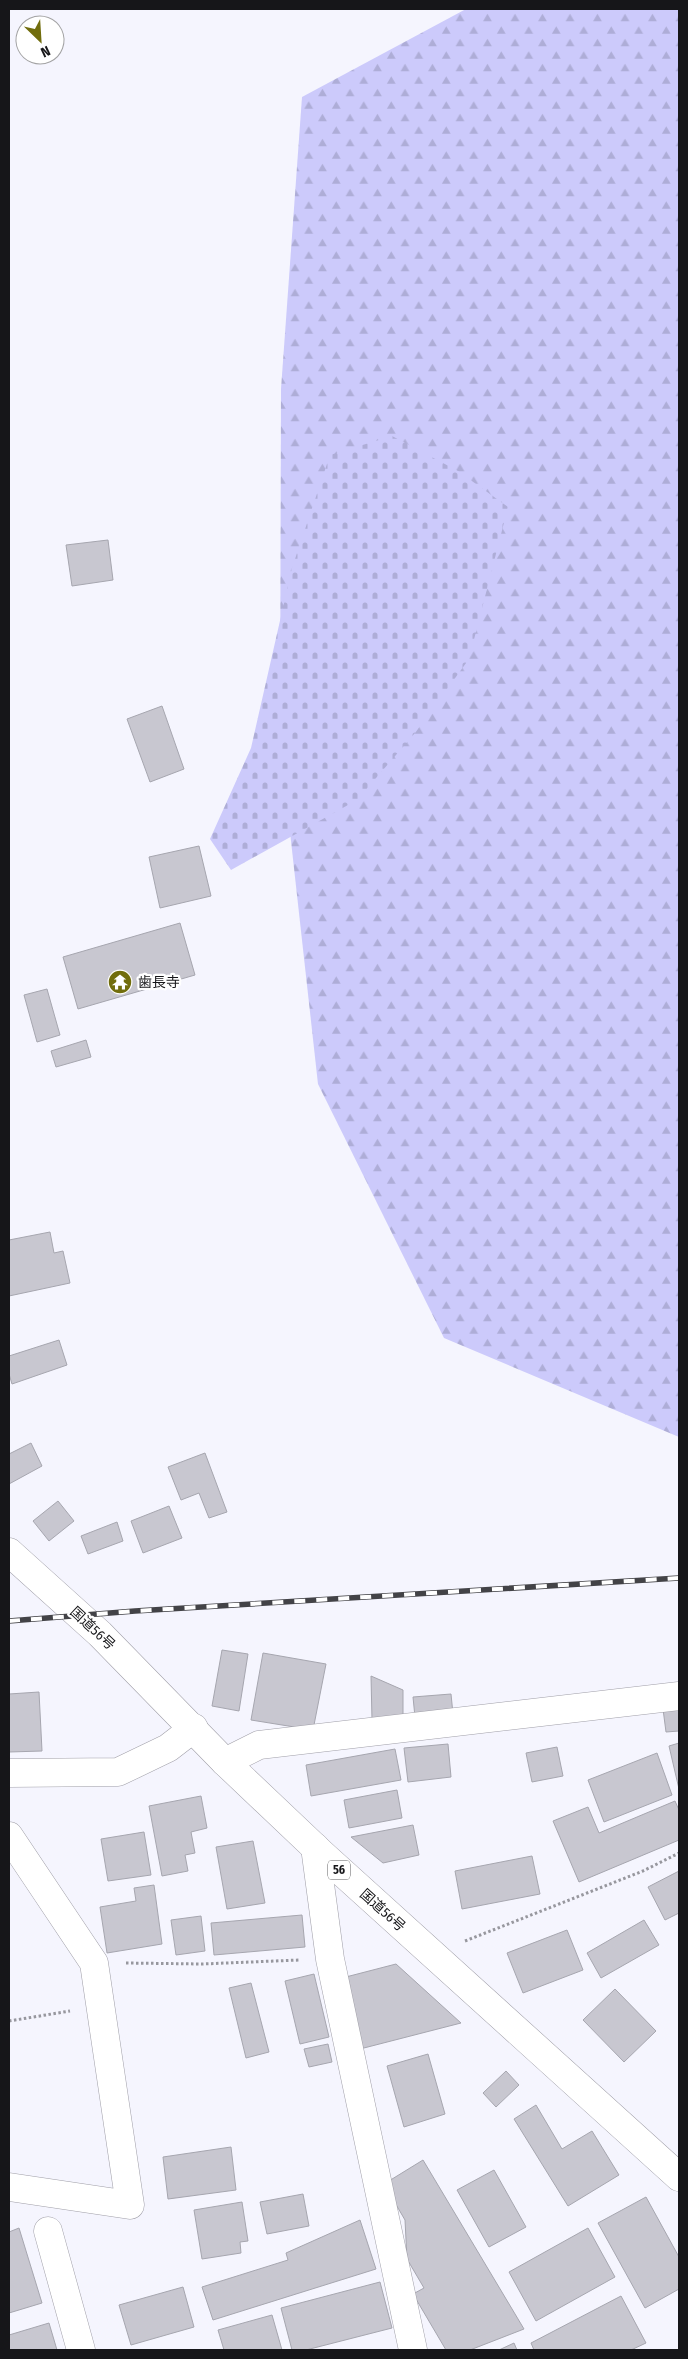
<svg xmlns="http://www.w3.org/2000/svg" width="688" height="2359" viewBox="0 0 688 2359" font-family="'Fira Sans Condensed','Noto Sans JP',sans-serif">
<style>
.forest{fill:url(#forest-firs)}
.cemetery{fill:url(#cemetery-stones)}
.building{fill:#c8c7d0;stroke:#a6a6af}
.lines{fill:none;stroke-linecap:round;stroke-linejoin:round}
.minor-casing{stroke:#a09fa8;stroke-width:29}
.highway-casing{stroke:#a09fa8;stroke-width:29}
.path{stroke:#97979e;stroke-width:3;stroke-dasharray:2.5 2.5;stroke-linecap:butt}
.minor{stroke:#fff;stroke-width:28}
.highway{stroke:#fff;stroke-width:28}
.rail-casing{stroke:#434347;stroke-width:5.5}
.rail{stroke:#fff;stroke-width:4;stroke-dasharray:11;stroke-linecap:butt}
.labels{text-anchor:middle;stroke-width:4.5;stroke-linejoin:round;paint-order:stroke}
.shield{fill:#fff;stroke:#5c5c5e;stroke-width:1}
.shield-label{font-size:12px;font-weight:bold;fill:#161619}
.poi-label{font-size:14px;fill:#161619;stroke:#fff;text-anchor:start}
.street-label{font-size:14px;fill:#161619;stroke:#fff}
</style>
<defs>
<pattern id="forest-firs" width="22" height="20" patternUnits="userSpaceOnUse" patternTransform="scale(1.25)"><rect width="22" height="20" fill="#cccafb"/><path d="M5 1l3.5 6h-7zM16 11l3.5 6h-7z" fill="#aeadd7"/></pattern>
<pattern id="cemetery-stones" width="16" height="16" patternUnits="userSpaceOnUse" patternTransform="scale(1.25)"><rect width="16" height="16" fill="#cccafb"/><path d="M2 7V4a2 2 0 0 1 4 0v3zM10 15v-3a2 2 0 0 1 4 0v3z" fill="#aeadd7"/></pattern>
</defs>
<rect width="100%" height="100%" fill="#f5f5fe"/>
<path class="forest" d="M466,9H679V1437L444,1338L318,1084L280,742L281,389L302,97Z"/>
<path class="cemetery" d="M392,436L458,471L508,507L469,659L415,733L357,800L231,870L210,839L251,748L292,568L330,455Z"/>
<g class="building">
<path d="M108,540L113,580L72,586L66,545Z"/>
<path d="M162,706L184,769L150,782L127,719Z"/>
<path d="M199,846L211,896L160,908L149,857Z"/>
<path d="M180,923L195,975L78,1009L63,957Z"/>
<path d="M47,989L60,1035L37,1042L24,995Z"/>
<path d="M86,1040L91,1057L56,1067L51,1051Z"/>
<path d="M50,1232L54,1253L63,1251L70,1283L9,1296V1240Z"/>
<path d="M59,1340L67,1365L12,1384L9,1374V1356Z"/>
<path d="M31,1443L42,1466L9,1484V1454Z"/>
<path d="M205,1453L227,1512L209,1518L199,1493L181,1500L168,1467Z"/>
<path d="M58,1501L74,1521L49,1541L33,1521Z"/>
<path d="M169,1506L182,1538L143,1553L131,1521Z"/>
<path d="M117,1522L123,1541L88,1554L81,1536Z"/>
<path d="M222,1650L248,1654L239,1711L212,1706Z"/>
<path d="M263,1653L326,1664L313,1730L251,1720Z"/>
<path d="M371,1676L403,1690V1719L372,1720Z"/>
<path d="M39,1692L42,1751L9,1752V1694Z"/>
<path d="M451,1694L453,1714L415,1717L413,1697Z"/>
<path d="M679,1707V1731L666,1732L663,1709Z"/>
<path d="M679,1743V1789L669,1746Z"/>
<path d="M448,1744L451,1777L408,1782L404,1748Z"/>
<path d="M557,1747L563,1776L532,1782L526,1753Z"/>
<path d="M395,1749L401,1780L311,1796L306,1765Z"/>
<path d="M657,1753L672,1795L604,1822L588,1780Z"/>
<path d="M397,1790L402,1818L349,1828L344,1800Z"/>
<path d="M201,1796L207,1828L191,1832L195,1853L185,1855L188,1871L162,1876L149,1806Z"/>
<path d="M675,1801L679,1810V1840L579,1882L553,1821L588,1807L599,1833Z"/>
<path d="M413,1825L419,1855L383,1863L351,1837Z"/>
<path d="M144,1832L151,1875L108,1881L101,1839Z"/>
<path d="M253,1841L265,1903L227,1909L216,1847Z"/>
<path d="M532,1856L540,1894L462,1909L455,1871Z"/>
<path d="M679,1871V1913L665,1920L648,1887Z"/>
<path d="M154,1885L162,1944L107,1953L100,1907L136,1901L134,1888Z"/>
<path d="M302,1915L305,1947L214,1955L211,1923Z"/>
<path d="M201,1916L205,1951L176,1955L171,1920Z"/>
<path d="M644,1920L659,1945L601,1978L587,1953Z"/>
<path d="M567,1930L583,1970L523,1993L507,1953Z"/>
<path d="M396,1964L461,2023L360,2049L342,1978Z"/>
<path d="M314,1974L329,2037L300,2044L285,1981Z"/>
<path d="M251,1983L269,2052L246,2058L229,1988Z"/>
<path d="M615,1989L656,2031L624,2062L583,2020Z"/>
<path d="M328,2044L332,2062L309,2067L304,2049Z"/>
<path d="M428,2054L445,2114L404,2127L387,2066Z"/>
<path d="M506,2071L519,2085L496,2107L483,2093Z"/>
<path d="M536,2105L562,2149L592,2131L619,2175L568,2206L514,2119Z"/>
<path d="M231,2147L236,2190L168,2199L163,2157Z"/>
<path d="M423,2160L524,2329L470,2350H446L413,2294L424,2288L407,2259L405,2220L384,2184Z"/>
<path d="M494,2170L526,2227L489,2247L457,2190Z"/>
<path d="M303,2194L309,2226L267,2234L260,2202Z"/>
<path d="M646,2197L679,2257V2289L645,2308L598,2223Z"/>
<path d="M242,2202L248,2241L240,2242L241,2253L202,2259L194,2210Z"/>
<path d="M360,2220L376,2269L213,2320L202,2287L288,2260L286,2253Z"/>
<path d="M19,2228L42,2303L9,2313V2232Z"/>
<path d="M588,2228L615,2277L536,2321L509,2272Z"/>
<path d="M380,2282L392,2328L306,2350H292L281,2308Z"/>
<path d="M183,2287L194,2327L131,2345L119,2305Z"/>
<path d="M621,2296L646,2343L631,2350H534L531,2343Z"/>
<path d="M272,2315L282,2350H224L218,2330Z"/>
<path d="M49,2323L57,2350H9V2335Z"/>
<path d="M514,2343L517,2350H499Z"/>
</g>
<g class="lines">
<g class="minor-casing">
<g id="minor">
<path d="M225,1762L259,1745L679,1696"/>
<path d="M9,1773L118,1772L168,1748L194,1728"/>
<path d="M9,1836L94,1963L130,2205L9,2187"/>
<path d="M315,1847L330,1959L413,2350"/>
<path d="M48,2231L81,2350"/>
</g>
</g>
<g class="highway-casing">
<path id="highway" d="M9,1552L100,1634L225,1762L322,1854L679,2177"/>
</g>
<g class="path">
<path d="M465,1941L643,1871L679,1853"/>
<path d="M126,1963L202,1964L299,1960"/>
<path d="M9,2021L70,2011"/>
</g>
<use href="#minor" class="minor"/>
<use href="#highway" class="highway"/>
<g class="rail-casing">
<path id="rail" d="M9,1621L135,1611L679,1578"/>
</g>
<use href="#rail" class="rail"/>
</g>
<defs>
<g id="temple-disc" transform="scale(1.25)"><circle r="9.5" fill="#716d0c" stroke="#fff"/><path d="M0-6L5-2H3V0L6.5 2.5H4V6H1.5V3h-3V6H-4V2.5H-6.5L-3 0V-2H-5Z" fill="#fff"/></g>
</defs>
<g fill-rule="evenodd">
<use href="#temple-disc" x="120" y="982"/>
</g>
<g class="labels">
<rect class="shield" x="328" y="1860.5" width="22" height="19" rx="4"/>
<g class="shield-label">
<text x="339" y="1874">56</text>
</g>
<g class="poi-label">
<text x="138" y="987">歯長寺</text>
</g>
<g class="street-label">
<text transform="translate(93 1628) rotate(43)" y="5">国道56号</text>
<text transform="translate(383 1910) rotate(42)" y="5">国道56号</text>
</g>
</g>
<rect width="688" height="2359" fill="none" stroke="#161619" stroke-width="20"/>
<g transform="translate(40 40) rotate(155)"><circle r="24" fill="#ffffff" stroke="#a2a2a3"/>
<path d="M0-4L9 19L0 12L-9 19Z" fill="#716d0c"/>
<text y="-8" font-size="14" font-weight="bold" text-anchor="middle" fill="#161619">N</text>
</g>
</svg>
